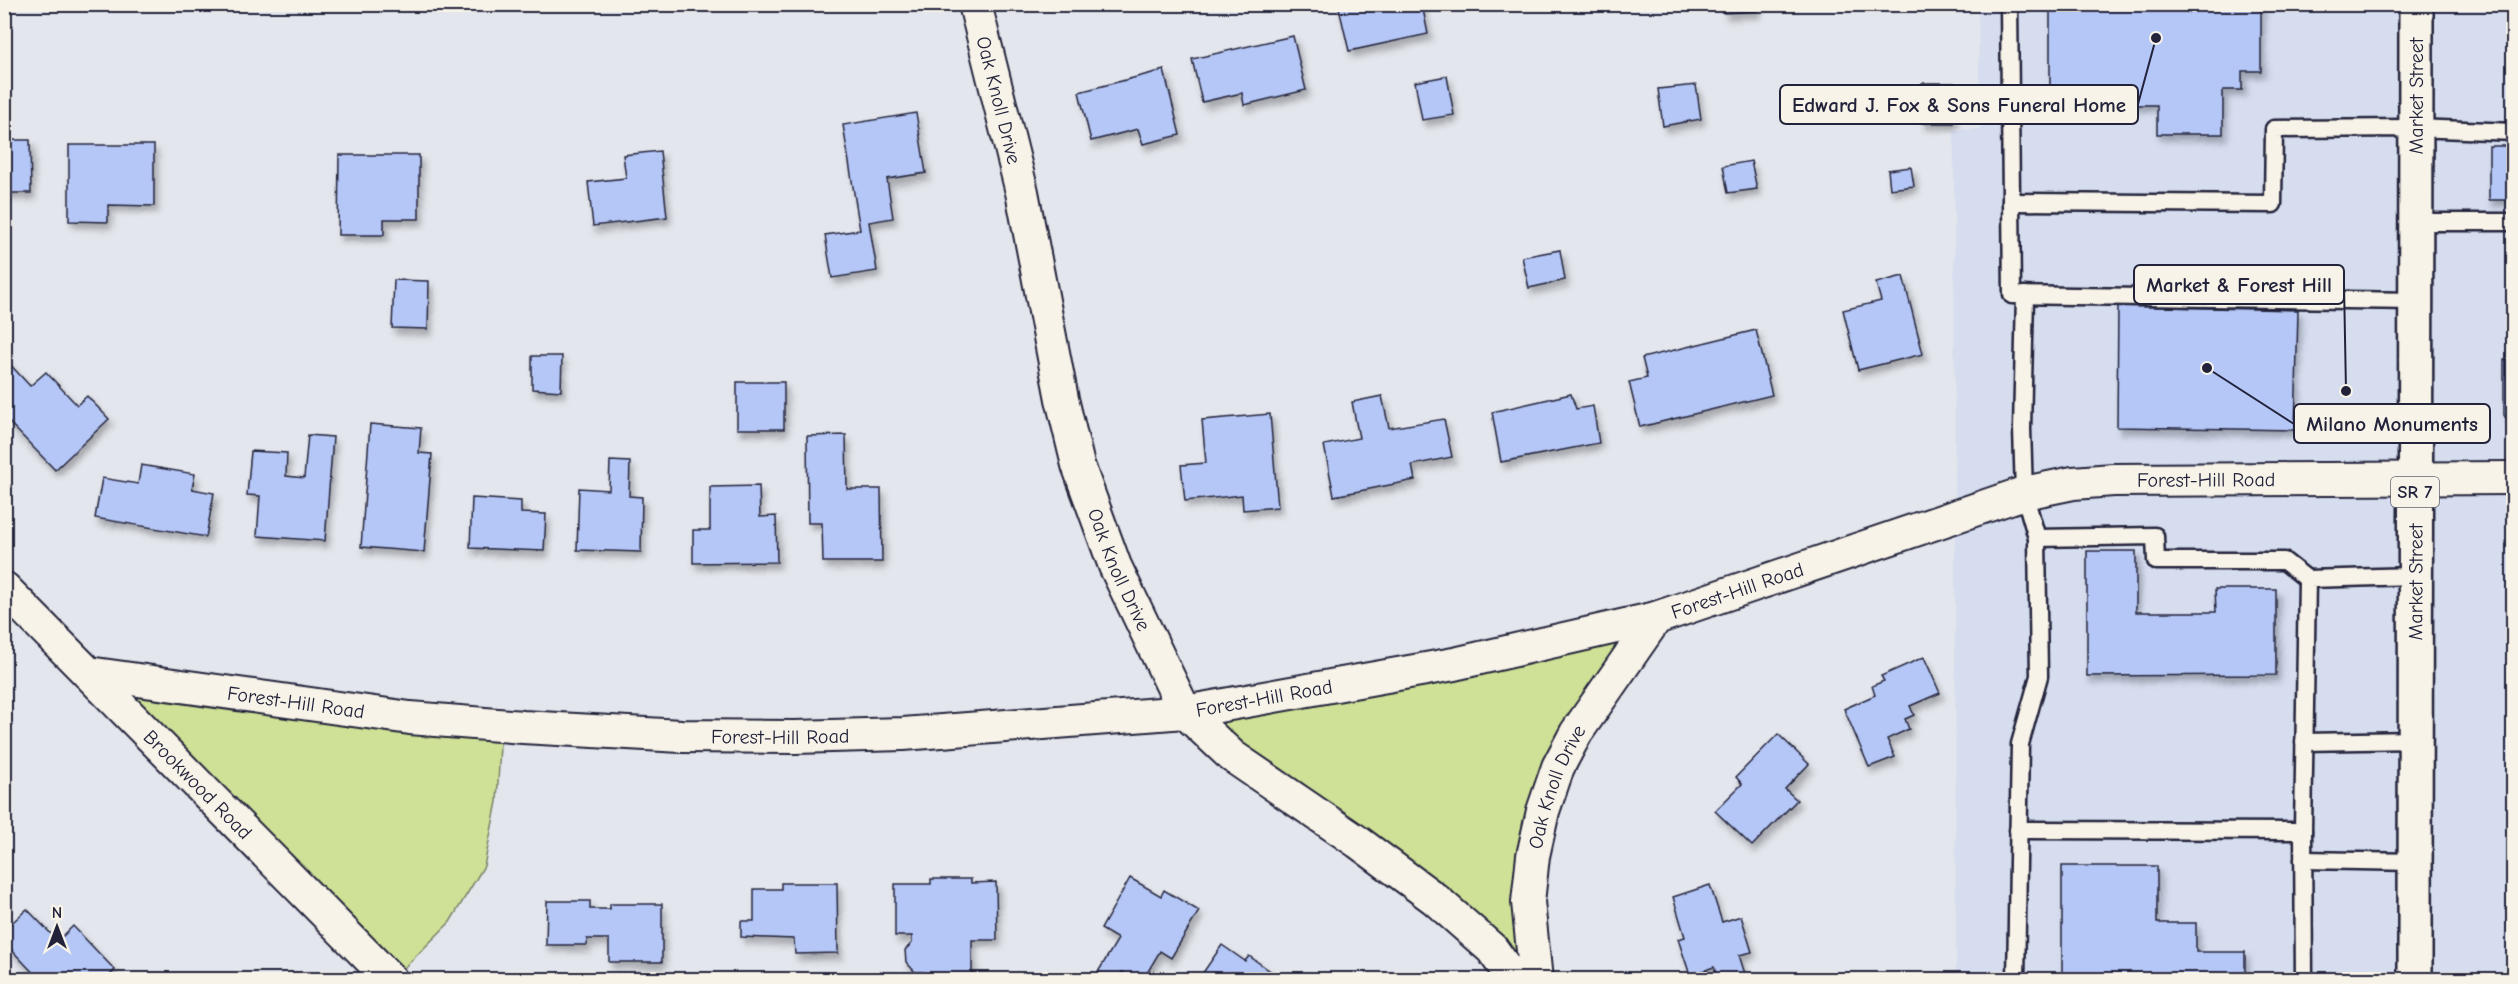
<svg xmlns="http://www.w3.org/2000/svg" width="2518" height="984" viewBox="0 0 2518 984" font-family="'Comic Neue',sans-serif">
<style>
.built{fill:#d5ddef}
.green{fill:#cee196;stroke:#788268;stroke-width:1.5}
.building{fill:#b4c7f6;stroke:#22223b;stroke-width:1.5;filter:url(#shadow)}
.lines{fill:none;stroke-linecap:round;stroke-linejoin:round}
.service-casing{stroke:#22223b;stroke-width:21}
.minor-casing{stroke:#22223b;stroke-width:36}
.primary-casing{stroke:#22223b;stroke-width:38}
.service{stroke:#f7f3e8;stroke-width:16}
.minor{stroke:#f7f3e8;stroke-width:32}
.primary{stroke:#f7f3e8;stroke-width:33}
.labels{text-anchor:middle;stroke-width:4.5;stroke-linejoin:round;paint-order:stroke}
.shield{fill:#f7f3e8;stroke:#62616f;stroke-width:1.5}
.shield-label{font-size:18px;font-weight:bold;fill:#22223b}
.street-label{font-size:20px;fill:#22223b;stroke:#f7f3e8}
.leader{fill:none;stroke:#22223b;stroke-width:2}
.callout-dot{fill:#22223b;stroke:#f7f3e8;stroke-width:2}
.callout{fill:#f7f3e8;stroke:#22223b;stroke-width:2}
.callout-label{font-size:21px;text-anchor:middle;font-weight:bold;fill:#22223b}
</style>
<defs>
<filter id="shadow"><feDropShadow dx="3.5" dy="6" stdDeviation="3" flood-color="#0004"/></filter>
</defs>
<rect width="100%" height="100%" fill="#e3e6ec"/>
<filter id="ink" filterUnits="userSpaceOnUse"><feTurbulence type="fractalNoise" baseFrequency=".0167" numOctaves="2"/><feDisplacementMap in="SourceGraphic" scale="12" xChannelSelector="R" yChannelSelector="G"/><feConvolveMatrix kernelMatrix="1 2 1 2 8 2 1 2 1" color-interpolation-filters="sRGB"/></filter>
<g filter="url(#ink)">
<path class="built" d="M1978,5H2513V979H1956L1954,130L1980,129Z"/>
<g class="green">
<path d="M1656,618L1558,767L1536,979L1185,712Z"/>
<path d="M88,673L501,726L497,802L484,866L450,922L393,979Z"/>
</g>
<g class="building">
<path d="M1338,4H1422L1428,34L1349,51Z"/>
<path d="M1724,4H1757V11L1724,13Z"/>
<path d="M2050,4H2261V71H2242V90H2223V134H2157V105H2050Z"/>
<path d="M1293,36L1306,90L1244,105L1242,93L1202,102L1192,59Z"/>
<path d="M1164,70L1180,135L1143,144L1138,129L1091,141L1079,92Z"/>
<path d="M1447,76L1454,115L1422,120L1415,82Z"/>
<rect x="1922" y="83" width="32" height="40"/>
<path d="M1696,85L1701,119L1663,126L1658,89Z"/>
<path d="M916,113L926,173L887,179L893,218L869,222L877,271L832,278L825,235L860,230L843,125Z"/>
<path d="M4,140H30L31,193H4Z"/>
<path d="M69,145H154V206L108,205V222L69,221Z"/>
<rect x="2489" y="146" width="25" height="54"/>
<path d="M660,151L667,217L593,226L588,182L626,178L623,155Z"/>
<path d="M339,155H419V219H384V235H338Z"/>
<path d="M1751,161L1757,189L1728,193L1723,166Z"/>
<path d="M1911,167L1914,186L1890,189L1888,170Z"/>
<path d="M1560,250L1565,280L1529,288L1522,257Z"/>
<path d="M1903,276L1923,354L1858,370L1843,310L1881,301L1876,283Z"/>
<path d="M394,280L429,281L428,329L392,328Z"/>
<path d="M2118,306L2298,310L2295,430L2117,427Z"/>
<path d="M1756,330L1772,395L1640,427L1629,382L1647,378L1642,358Z"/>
<path d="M532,356H562L561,391L532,389Z"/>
<path d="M5,359L30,386L46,372L77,405L87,396L109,419L55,470L4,417Z"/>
<path d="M2504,360H2514V430L2504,415Z"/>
<rect x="737" y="382" width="47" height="47"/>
<path d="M1571,394L1576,409L1593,406L1599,443L1501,462L1492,412Z"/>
<path d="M1382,396L1389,428L1444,419L1452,457L1412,465L1415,480L1334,496L1324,445L1359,438L1352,402Z"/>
<path d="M1270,414L1278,507L1243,510L1242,495L1185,501L1181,465L1206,463L1202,420Z"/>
<path d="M370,424L421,428L419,453L432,454L424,552L361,547Z"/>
<path d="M308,435L333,437L325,541L257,536L260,496L247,495L251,451L287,453L286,476L304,478Z"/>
<path d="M846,435L847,489H881L882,562H823L822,523H808L807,436Z"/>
<path d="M610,461L630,462L629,496L642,497L641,552L577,550L579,488L609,490Z"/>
<path d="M141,465L195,474L192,489L214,493L206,537L95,518L102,478L138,484Z"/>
<path d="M759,486L760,517L776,516L777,562L693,563V530H710V487Z"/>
<path d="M472,498L521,501V513L546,514L544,551L470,548Z"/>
<path d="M2087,551H2136V612H2216L2215,589H2276V675L2087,676Z"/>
<path d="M1924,657L1940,693L1910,706L1914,715L1905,719L1909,729L1887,739L1895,757L1869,767L1844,709L1875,695L1872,686L1884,681L1881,676Z"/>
<path d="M1778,734L1809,764L1785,789L1797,800L1752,846L1715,811L1742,784L1736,777Z"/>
<path d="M2062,866H2157V923H2196V952H2245V980H2062Z"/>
<path d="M1130,878L1161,896L1164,890L1199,911L1171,958L1160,951L1143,980H1135L1122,972L1118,980H1111L1098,972L1118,939L1101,929Z"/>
<path d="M931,879H971V883L996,882L997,940H972V978L968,980H923V972H915L906,962L905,950L912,943V936H895V884H931Z"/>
<path d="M781,883H837L838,953L795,954L794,939L741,937V921H754V889H781Z"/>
<path d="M1710,885L1722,922L1741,916L1752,952L1739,955L1747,980H1718L1714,967L1690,975L1678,939L1685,937L1673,897Z"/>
<path d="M547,901H590V909H610V904H662V962H609V939H587V945H546Z"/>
<path d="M27,909L58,941L73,926L115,970L105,980H40L4,942V930Z"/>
<path d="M1222,945L1245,961L1249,956L1283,980H1198Z"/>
</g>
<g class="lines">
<g class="service-casing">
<g id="service">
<path d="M2009,4L2012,295L2415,301"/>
<path d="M2011,202L2273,204L2274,129L2415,128L2514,132"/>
<path d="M2415,222H2514"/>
<path d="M2037,538L2155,536L2156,561H2284L2307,579"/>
<path d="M2304,742L2415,740"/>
<path d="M2018,830L2303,831"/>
<path d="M2303,860L2415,862"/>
<path d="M2016,980L2020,744L2039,676L2037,538L2024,493L2022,429L2025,295"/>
<path d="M2304,980L2303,831L2307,579L2415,576"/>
</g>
</g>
<g class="minor-casing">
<g id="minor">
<path id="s1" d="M975,4L1022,192L1062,399L1078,465L1115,566L1185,712L1232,756L1358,842L1435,899L1492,949L1514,980"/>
<path id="s2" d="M4,588L391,980"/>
<path id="s3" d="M88,673L410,718L523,727L681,736L795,737L903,734L1185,712L1454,664L1656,618L2024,493L2073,483L2113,480L2514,478"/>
<path id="s4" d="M1536,980L1528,902L1533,856L1543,811L1558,767L1576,733L1656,618"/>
</g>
</g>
<g class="primary-casing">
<g id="primary">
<path id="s5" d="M2415,980L2416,4"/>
</g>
</g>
<use href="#service" class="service"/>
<use href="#minor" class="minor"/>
<use href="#primary" class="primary"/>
</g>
</g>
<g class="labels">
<rect class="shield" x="2391" y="477" width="48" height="30" rx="4.5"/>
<g class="shield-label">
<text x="2415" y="498">SR 7</text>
</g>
<g class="street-label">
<text dy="7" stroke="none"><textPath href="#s5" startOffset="884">Market Street</textPath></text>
<text dy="7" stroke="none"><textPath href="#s1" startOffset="99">Oak Knoll Drive</textPath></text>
<text dy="7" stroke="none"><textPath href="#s3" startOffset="2154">Forest-Hill Road</textPath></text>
<text dy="7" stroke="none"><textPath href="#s1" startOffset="585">Oak Knoll Drive</textPath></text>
<text dy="7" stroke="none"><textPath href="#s5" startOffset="398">Market Street</textPath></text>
<text dy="7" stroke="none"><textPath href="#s3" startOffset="1668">Forest-Hill Road</textPath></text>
<text dy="7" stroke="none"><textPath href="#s3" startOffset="1182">Forest-Hill Road</textPath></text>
<text dy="7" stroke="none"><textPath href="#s3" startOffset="210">Forest-Hill Road</textPath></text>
<text dy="7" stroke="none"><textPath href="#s3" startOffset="696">Forest-Hill Road</textPath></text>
<text dy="7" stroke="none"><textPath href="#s2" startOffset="276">Brookwood Road</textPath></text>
<text dy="7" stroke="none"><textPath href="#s4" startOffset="198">Oak Knoll Drive</textPath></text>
</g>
</g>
<path class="leader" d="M2156 38L2138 104M2346 391L2344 284M2207 368L2294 424"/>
<g class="callout-dot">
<circle cx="2156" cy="38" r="6"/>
<circle cx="2346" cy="391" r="6"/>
<circle cx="2207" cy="368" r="6"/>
</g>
<g class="callout">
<rect x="1780" y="85" width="358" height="39" rx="6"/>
<rect x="2134" y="265" width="210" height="39" rx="6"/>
<rect x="2294" y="404" width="196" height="39" rx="6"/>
</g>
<g class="callout-label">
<text x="1959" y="112">Edward J. Fox &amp; Sons Funeral Home</text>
<text x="2239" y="292">Market &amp; Forest Hill</text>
<text x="2392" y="431">Milano Monuments</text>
</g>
<rect width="2518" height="984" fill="none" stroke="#f7f3e8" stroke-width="24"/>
<rect x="12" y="12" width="2494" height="960" fill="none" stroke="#22223b" stroke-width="2" filter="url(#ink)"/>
<g transform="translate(57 927)" stroke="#f7f3e8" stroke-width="4.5" paint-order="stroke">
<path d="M0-4.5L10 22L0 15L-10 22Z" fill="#22223b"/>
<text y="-9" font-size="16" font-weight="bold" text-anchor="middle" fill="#22223b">N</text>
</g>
</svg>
